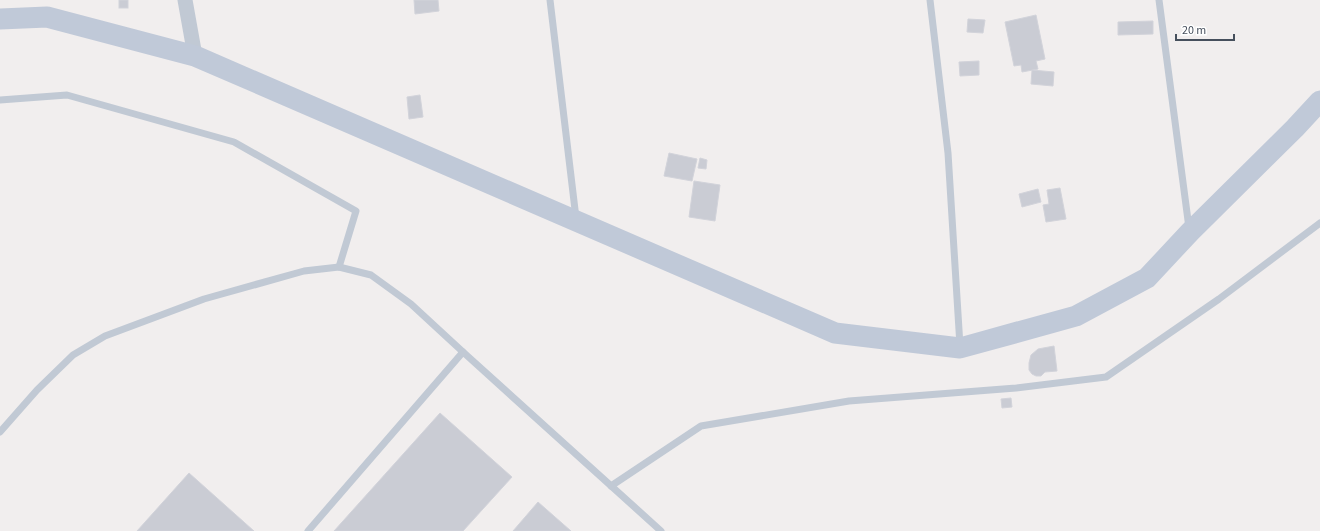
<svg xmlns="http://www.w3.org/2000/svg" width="1320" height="531" viewBox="0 0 1320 531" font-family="'Source Sans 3',sans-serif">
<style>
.building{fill:#caccd4;stroke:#d2d3da}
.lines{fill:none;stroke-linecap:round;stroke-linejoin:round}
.lane{stroke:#c1c9d4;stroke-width:7}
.street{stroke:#c1c9d4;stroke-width:15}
.secondary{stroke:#c0c9d8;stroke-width:21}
</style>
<rect width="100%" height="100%" fill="#f1eeee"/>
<g class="building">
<rect x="119" y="0" width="9" height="8"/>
<path d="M414,0H438L439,11L415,14Z"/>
<path d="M1036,15L1045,59L1036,61L1038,69L1022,72L1021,65L1014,66L1005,22Z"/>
<path d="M968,19L985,20L983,33L967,32Z"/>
<path d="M1153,21V34L1118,35V22Z"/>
<path d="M979,61V75L960,76L959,62Z"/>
<path d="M1032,70L1054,72L1053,86L1031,84Z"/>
<path d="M420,95L423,117L409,119L407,97Z"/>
<path d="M669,153L697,159L692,181L664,176Z"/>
<path d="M700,158L707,160L706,169L698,168Z"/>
<path d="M694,181L720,185L715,221L689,217Z"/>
<path d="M1060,188L1066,219L1046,222L1043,205L1049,204L1047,190Z"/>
<path d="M1038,189L1041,202L1022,207L1019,194Z"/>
<path d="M1054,346L1057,371L1045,372L1041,376H1036L1032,374L1029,370V363L1031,355L1038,349Z"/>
<path d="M1011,398L1012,407L1002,408L1001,399Z"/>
<path d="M440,413L512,477L463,531H334Z"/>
<path d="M189,473L254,531H137Z"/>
<path d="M538,502L571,531H513Z"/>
</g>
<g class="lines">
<g class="lane">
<path d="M550,0L576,218"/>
<path d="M930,0L948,153L960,346"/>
<path d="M1159,0L1189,228"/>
<path d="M0,100L67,95L234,142L356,211L339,267"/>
<path d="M463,352L661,531"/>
<path d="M0,432L37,390L73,355L105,336L204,299L304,271L339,267L371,275L411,304L463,352L308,531"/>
<path d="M611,486L701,426L849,401L1016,388L1106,377L1219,299L1320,223"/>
</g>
<path class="street" d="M185,0L195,56"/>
<path class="secondary" d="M0,19L47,17L195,56L835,333L960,348L1076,316L1147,278L1190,232L1295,128L1320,101"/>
</g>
<path d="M1176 34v6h58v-6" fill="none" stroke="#464f5c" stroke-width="2"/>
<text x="1182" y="34" font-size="12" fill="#464f5c" stroke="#ffffff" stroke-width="3" paint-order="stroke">20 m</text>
</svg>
